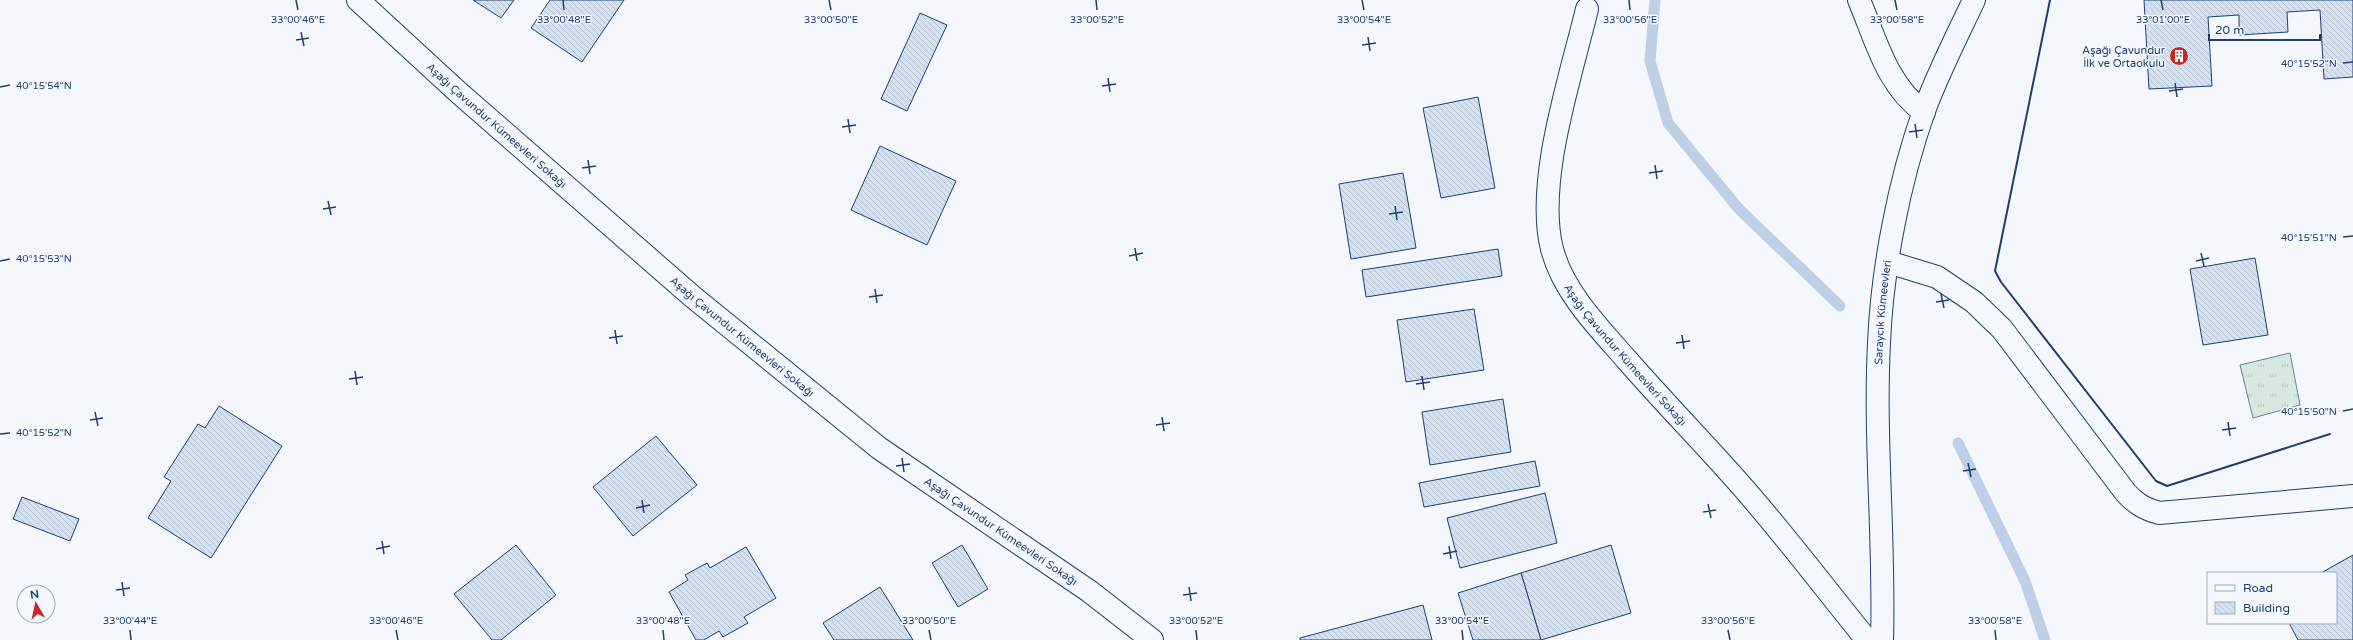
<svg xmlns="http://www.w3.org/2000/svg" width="2353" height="640" viewBox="0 0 2353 640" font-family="'Varela Round',sans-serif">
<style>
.grass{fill:url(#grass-tufts);stroke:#687fa3}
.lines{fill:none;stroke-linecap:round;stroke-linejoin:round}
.stream{stroke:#bed0e5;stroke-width:11}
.building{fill:url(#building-back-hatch);stroke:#1d3f73}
.minor-casing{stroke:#1d3f73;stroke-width:24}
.major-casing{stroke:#1d3f73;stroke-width:24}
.minor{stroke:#f4f7fb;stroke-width:22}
.major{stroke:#f4f7fb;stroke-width:22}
.wall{stroke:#1d3f73;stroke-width:2}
.ticks{fill:none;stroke:#1d3f73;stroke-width:1.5}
.labels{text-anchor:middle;stroke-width:3;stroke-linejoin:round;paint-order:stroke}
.poi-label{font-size:11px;fill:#1d3f73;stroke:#f4f7fb;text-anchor:end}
.street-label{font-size:11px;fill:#1d3f73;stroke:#f4f7fb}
.ticks-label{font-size:10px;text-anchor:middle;fill:#1d3f73;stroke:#f4f7fb;stroke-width:3;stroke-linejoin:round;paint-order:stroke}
</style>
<defs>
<pattern id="grass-tufts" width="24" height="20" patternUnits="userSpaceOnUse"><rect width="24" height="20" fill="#d7e8df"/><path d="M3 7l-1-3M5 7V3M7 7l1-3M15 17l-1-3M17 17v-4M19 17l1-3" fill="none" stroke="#b8c8c3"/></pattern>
<pattern id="building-back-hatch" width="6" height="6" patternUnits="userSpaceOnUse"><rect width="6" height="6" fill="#d5e0f0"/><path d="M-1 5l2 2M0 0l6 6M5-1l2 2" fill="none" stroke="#b6c1d1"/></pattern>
</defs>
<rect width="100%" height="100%" fill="#f4f7fb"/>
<path class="grass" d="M2290,353L2300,405L2253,418L2240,365Z"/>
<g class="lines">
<g class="stream">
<path d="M1655,0L1650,61L1668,123L1739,209L1840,306"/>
<path d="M1958,443L2025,581L2045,640"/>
</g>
</g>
<g class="building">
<path d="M473,0H514L501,18Z"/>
<path d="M550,0H624L582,62L531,28Z"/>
<path d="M2144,0H2353V77L2324,79L2320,10L2287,12L2288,32L2239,35V15L2208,17L2212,86L2149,89Z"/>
<path d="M920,13L947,25L907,111L881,99Z"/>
<path d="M1478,97L1495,188L1441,198L1423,108Z"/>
<path d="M880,146L956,181L927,245L851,210Z"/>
<path d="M1403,173L1416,248L1351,259L1339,184Z"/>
<path d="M1498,249L1502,276L1366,297L1362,270Z"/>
<path d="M2255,258L2268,335L2203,345L2190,269Z"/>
<path d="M1474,309L1484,370L1406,382L1397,320Z"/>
<path d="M1503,399L1511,452L1430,465L1422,412Z"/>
<path d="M219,406L282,446L211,558L148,518L171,481L164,477L198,424L205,428Z"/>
<path d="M656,436L697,485L633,536L593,487Z"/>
<path d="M1535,461L1540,486L1424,507L1419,483Z"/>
<path d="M1545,493L1557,543L1460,568L1447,518Z"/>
<path d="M22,497L79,519L70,541L13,519Z"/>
<path d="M516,545L556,595L501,640H492L454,594Z"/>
<path d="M962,545L988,589L958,607L932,563Z"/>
<path d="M1611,545L1631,613L1541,640L1521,573Z"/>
<path d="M746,547L776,598L744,617L748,623L723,637L719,631L704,640H696L669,592L688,580L685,575L707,563L710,568Z"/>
<path d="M2353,555V640H2298L2289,623H2336V573H2321Z"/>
<path d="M1521,573L1541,640H1473L1458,593Z"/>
<path d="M880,587L913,640H834L823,623Z"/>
<path d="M1423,605L1432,640H1300V638Z"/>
</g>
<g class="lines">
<g class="minor-casing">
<g id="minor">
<path id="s1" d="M358,0L458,92L693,297L879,448L1089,591L1152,640"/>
<path d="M1859,0C1876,40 1887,86 1924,112"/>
<path id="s2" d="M1587,9C1571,76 1535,182 1552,249C1563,292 1599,328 1627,360C1661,399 1697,436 1731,474C1779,527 1822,585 1867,640"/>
<path d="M1888,262L1937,277L1974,302L2002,329L2126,493C2136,504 2145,509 2159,513L2353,496"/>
</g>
</g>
<g class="major-casing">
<g id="major">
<path id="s3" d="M1882,640C1885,541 1874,442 1879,343C1882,270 1899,181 1924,111C1938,73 1957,36 1974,0"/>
</g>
</g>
<use href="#minor" class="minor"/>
<use href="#major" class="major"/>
<path class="wall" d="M2050,0L1995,271L2001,282L2156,481L2167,486L2330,434"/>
</g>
<path class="ticks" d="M296,0L298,10M563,0L564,10M829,0L831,10M1096,0L1097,10M1362,0L1364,10M1629,0L1630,10M1895,0L1897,10M2161,0L2163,10M301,32L304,46M1368,37L1370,51M296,40L309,38M1362,45L1376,43M2343,63L2353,62M1108,78L1110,92M2175,83L2177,97M1102,86L1116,84M0,87L10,85M2169,91L2183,89M848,119L850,133M1915,124L1917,138M842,127L856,125M1909,132L1923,130M588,160L590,174M1655,165L1657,179M582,168L596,166M1649,173L1663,171M328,201L331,215M1395,206L1397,220M323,209L336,207M1389,214L1403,212M2343,237L2353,236M1135,248L1137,261M2201,253L2204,266M1129,256L1143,253M0,261L10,259M2196,261L2209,258M875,289L877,303M1941,294L1944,308M869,297L883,295M1936,302L1949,300M615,330L617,344M1682,335L1684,349M609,338L623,336M1676,343L1690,341M355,371L357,385M1422,376L1424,390M349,379L363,377M1416,384L1430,382M2343,411L2353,409M95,412L98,426M1162,417L1164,431M90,420L103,418M2228,422L2230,436M1156,425L1170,423M2222,430L2236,428M0,434L10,433M902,458L904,472M1968,463L1971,477M896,466L910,464M1963,471L1976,469M642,500L644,513M1708,504L1711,518M636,508L650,505M1703,512L1716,510M382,541L384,554M1449,546L1451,559M376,549L390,546M1443,554L1457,551M122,582L124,596M1189,587L1191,601M116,590L130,588M1183,595L1197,593M130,630L131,640M396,630L398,640M663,630L664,640M929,630L931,640M1196,630L1197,640M1462,630L1463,640M1728,630L1730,640M1995,630L1996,640"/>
<defs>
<g id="building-disc" transform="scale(1)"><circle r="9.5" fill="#c62828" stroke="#f4f7fb"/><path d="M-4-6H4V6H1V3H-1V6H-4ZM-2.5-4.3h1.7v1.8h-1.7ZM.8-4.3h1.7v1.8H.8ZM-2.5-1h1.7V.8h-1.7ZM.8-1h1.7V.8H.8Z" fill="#fff"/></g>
</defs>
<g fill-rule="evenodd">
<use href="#building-disc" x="2179" y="56"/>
</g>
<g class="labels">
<g class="poi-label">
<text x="2165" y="54">Aşağı Çavundur<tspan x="2165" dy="13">İlk ve Ortaokulu</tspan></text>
</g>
<g class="street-label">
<text dy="4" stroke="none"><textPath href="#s1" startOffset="187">Aşağı Çavundur Kümeevleri Sokağı</textPath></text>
<text dy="4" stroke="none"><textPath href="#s3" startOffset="328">Saraycık Kümeevleri</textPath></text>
<text dy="4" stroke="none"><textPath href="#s1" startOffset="511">Aşağı Çavundur Kümeevleri Sokağı</textPath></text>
<text dy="4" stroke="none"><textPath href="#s2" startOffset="375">Aşağı Çavundur Kümeevleri Sokağı</textPath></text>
<text dy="4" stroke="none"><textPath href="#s1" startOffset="835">Aşağı Çavundur Kümeevleri Sokağı</textPath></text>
</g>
</g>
<g class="ticks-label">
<text x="298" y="23">33°00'46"E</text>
<text x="564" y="23">33°00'48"E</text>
<text x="831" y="23">33°00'50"E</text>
<text x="1097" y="23">33°00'52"E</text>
<text x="1364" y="23">33°00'54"E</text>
<text x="1630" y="23">33°00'56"E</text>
<text x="1897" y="23">33°00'58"E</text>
<text x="2163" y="23">33°01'00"E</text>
<text x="2309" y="67">40°15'52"N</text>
<text x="44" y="89">40°15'54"N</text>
<text x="2309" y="241">40°15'51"N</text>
<text x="44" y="262">40°15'53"N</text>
<text x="2309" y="415">40°15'50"N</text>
<text x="44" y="436">40°15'52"N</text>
<text x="130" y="624">33°00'44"E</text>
<text x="396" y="624">33°00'46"E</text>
<text x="663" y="624">33°00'48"E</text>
<text x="929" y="624">33°00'50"E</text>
<text x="1196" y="624">33°00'52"E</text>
<text x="1462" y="624">33°00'54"E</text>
<text x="1728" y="624">33°00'56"E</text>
<text x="1995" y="624">33°00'58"E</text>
</g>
<rect x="2207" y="572" width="130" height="52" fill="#f4f7fb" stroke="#9eadc5"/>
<rect x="2215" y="585" width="20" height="6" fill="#f4f7fb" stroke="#9eadc5"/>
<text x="2243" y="592" font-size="12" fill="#1d3f73">Road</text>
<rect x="2215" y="602" width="20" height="12" fill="url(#building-back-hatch)" stroke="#9eadc5"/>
<text x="2243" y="612" font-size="12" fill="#1d3f73">Building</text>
<g transform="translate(36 604) rotate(351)"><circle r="19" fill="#f4f7fb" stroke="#9eadc5"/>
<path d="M0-3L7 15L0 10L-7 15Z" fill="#c62828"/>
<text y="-6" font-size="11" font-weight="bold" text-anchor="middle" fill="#1d3f73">N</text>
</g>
<path d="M2209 34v6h111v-6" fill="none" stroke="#1d3f73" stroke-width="2"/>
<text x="2215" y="34" font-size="12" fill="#1d3f73" stroke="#f4f7fb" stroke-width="3" paint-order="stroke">20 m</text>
</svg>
